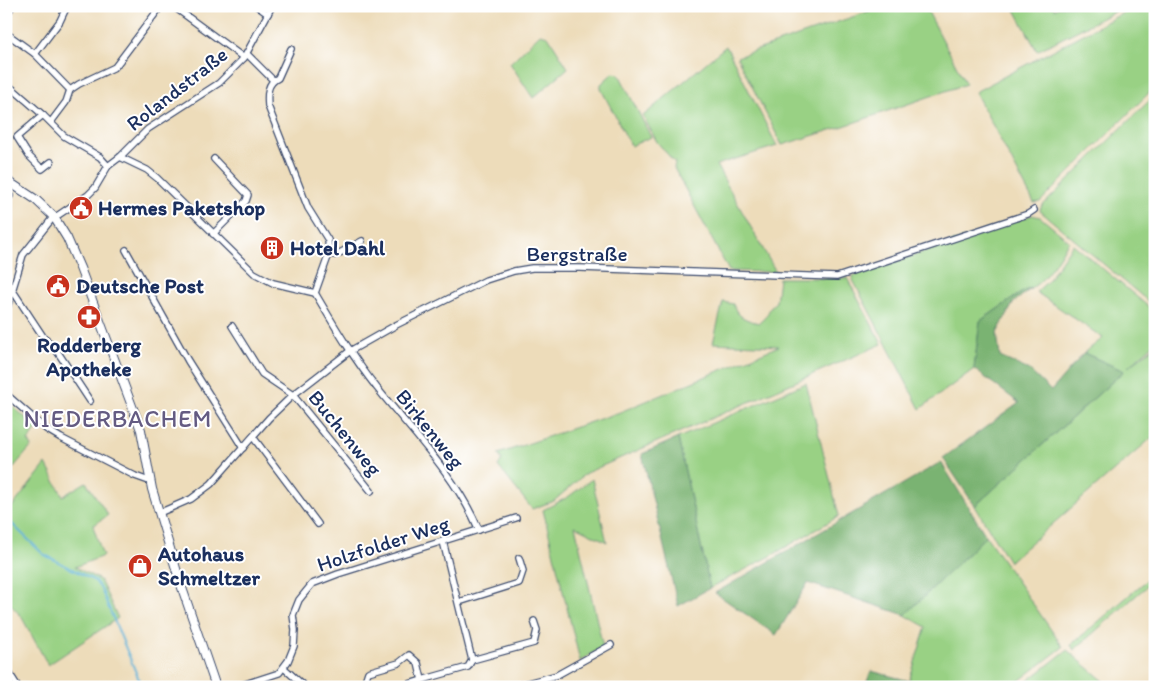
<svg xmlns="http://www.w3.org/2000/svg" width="1161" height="693" viewBox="0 0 1161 693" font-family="Itim,sans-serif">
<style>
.green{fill:#99d184;stroke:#5a8071}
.forest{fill:#7ab372;stroke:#4a7168}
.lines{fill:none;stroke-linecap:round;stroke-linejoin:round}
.stream{stroke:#57afd4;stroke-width:2}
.street-casing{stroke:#3a496c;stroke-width:8}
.secondary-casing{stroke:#3a496c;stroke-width:10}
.street{stroke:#fff;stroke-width:5.5}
.secondary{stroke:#fff;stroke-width:8}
.labels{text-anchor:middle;stroke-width:4;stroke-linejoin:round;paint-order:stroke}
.street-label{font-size:21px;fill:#1b2f5e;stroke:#fff}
.poi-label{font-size:21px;font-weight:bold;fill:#1b2f5e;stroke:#fff;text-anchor:start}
.quarter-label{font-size:24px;letter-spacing:1px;fill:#645b82;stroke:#fff}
</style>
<rect width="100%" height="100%" fill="#fff"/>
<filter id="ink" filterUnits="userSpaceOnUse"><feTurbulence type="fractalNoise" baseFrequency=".02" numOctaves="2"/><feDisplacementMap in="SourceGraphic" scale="10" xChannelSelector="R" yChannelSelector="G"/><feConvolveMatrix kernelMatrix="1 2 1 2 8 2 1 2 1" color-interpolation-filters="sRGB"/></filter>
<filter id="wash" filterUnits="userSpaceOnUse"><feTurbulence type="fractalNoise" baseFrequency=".0096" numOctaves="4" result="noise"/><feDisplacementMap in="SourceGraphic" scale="20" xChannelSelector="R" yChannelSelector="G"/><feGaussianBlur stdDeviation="1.12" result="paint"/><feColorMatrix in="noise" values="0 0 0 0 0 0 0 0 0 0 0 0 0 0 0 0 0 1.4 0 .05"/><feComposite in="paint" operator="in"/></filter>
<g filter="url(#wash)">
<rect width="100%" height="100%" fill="#eddcba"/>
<g class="green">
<path d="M884,6H925L966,84L844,126L782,145L737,57Z"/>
<path d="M1013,6H1052L1054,9L1064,6H1126L1037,51Z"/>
<path d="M1136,6H1149L1155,15V87L1040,202L1034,203L975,92Z"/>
<path d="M540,34L548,36L568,68L533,98L510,63Z"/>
<path d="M726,46L777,146L716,165L776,272L729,271L674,168L675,163L657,142L643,116Z"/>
<path d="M613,73L619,74L651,137L631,146L601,89V84Z"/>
<path d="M1155,95V307L1040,211L1041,207Z"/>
<path d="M1032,215L1040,217L1069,241C1057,258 1045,285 1024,291L980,321L974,369L920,409L853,280V276Z"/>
<path d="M1073,244L1155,312V343L1128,367L1155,346V435L1009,562L975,506L1124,371L1084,353L1103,338L1036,292L1047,282Z"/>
<path d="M779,278H847L882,344L586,473L554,501L532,509L498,466L502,460L498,454L620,412L779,346L713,343L723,302L733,304C737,317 746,320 759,323C770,315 768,307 776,302Z"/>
<path d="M806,383L839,516L769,557L710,588L678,438Z"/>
<path d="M12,406L38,428L28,441L32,446L6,476V414Z"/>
<path d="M46,464L63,496L86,482L108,515L93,526L103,556L75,567L100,580L118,618L48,665L21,616L10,604L6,607V502L12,507Z"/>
<path d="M592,479L607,542L575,526L603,647L580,661L543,510L568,497Z"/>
<path d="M986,536L1063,647L1011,687H928L909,681L926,627L905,615Z"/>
<path d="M1155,573V579L1074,650L1071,645Z"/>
<path d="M1067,650L1111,687H1020Z"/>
</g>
<g class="forest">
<path d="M1032,288L1014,302L997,333L1000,357L1029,370L1051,391L1084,353L1124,371L975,506L943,458L1019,403L974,369L980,321L1024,291Z"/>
<path d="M678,438L710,588L678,606L642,454Z"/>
<path d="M941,462L986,536L905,615L808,583L776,635L715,593Z"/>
<path d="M871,671L925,685L928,687H865Z"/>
</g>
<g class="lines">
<path class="stream" d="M6,518L43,554L95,581L101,589L142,687"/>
</g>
</g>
<g filter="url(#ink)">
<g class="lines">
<g class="street-casing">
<g id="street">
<path d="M173,6L244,58"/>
<path d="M257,6L268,14"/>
<path d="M6,15L12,6"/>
<path d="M6,33L35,54L70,90"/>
<path d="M291,49L278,78C267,83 267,94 268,106L308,208L328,240L329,254L315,293"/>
<path d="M35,54L60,21L67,6"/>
<path d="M247,54L273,80"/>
<path d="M6,83L43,115L64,136L100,157L108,166L95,188L88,195L51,220L23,255L6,311"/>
<path d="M43,115L17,137L29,156L42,169L51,162"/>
<path d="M51,122L66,102L70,90L79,84L115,67L161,6"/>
<path d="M120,157L147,170L157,178L254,273L273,283L315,293C334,325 353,358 377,388C414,434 456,476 479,530"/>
<path d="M108,166L120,157L148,129L219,83L244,58L272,6"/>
<path d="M6,194L10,196"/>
<path d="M213,234L246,201L248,195L214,159"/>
<path d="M126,250L188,361L243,448"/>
<path d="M329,254L336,255L362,241"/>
<path d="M13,291L44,338L55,348L90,401"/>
<path d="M232,326L262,374L293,395L371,491"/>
<path d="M6,394L46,429L61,438L135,476L149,481"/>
<path d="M253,437L318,524"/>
<path d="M159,513L191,499L211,484L269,418L293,395L350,351L396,325L486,280L514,271L532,268H580L837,277L1028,214L1034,210"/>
<path d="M443,541L472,660L534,643L537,630L534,621"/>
<path d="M459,602L519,583L523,571L519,558"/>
<path d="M6,668L18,687"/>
<path d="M284,668L305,687"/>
<path d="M406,685L422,680"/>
<path d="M236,687L279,673L288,661L294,646L295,630L293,615L299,600L312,584L338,574L516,518"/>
<path d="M367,687L365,681L368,672L399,663L409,655L418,663L422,680L468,667L472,660"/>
<path d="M512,687L557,675L611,645"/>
</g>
</g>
<g class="secondary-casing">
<path id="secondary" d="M6,180L35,199L54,217L67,238L80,268L141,430L152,489L180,582L216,687"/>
</g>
<use href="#street" class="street"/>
<use href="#secondary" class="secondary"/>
</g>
</g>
<defs>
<g id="civic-disc" transform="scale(1.25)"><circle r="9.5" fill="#c8321e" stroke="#fff"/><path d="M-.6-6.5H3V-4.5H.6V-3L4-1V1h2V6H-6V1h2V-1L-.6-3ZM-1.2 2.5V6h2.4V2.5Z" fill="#fff"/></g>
<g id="building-disc" transform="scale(1.25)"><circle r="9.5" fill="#c8321e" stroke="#fff"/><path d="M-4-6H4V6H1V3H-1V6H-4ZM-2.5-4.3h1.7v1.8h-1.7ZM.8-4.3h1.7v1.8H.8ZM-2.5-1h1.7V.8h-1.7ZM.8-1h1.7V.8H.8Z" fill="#fff"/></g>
<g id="pharmacy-disc" transform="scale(1.25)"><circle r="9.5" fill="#c8321e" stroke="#fff"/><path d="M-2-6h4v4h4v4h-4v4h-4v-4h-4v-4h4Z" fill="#fff"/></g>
<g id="shop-disc" transform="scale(1.25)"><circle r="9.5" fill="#c8321e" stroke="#fff"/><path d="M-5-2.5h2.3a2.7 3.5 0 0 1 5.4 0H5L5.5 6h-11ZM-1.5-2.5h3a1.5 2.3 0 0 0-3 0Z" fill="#fff"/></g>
</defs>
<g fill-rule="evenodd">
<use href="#civic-disc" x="81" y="208"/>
<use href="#building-disc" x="272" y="248"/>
<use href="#civic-disc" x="58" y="286"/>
<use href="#pharmacy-disc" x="89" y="317"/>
<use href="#shop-disc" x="140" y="566"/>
</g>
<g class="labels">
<g class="street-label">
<text transform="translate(177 89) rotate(-38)" y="7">Rolandstraße</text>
<text x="577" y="261">Bergstraße</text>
<text transform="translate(430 429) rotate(51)" y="7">Birkenweg</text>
<text transform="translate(345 433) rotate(51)" y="7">Buchenweg</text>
<text transform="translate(383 544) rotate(-18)" y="7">Holzfolder Weg</text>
</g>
<g class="poi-label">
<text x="98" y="215">Hermes Paketshop</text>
<text x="290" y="255">Hotel Dahl</text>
<text x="76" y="293">Deutsche Post</text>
<text x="89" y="352" text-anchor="middle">Rodderberg<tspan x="89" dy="24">Apotheke</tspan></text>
<text x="158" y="561">Autohaus<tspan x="158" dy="24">Schmeltzer</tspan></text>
</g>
<g class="quarter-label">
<text x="118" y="427">NIEDERBACHEM</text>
</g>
</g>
<rect width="1161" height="693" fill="none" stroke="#fff" stroke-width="25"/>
</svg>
